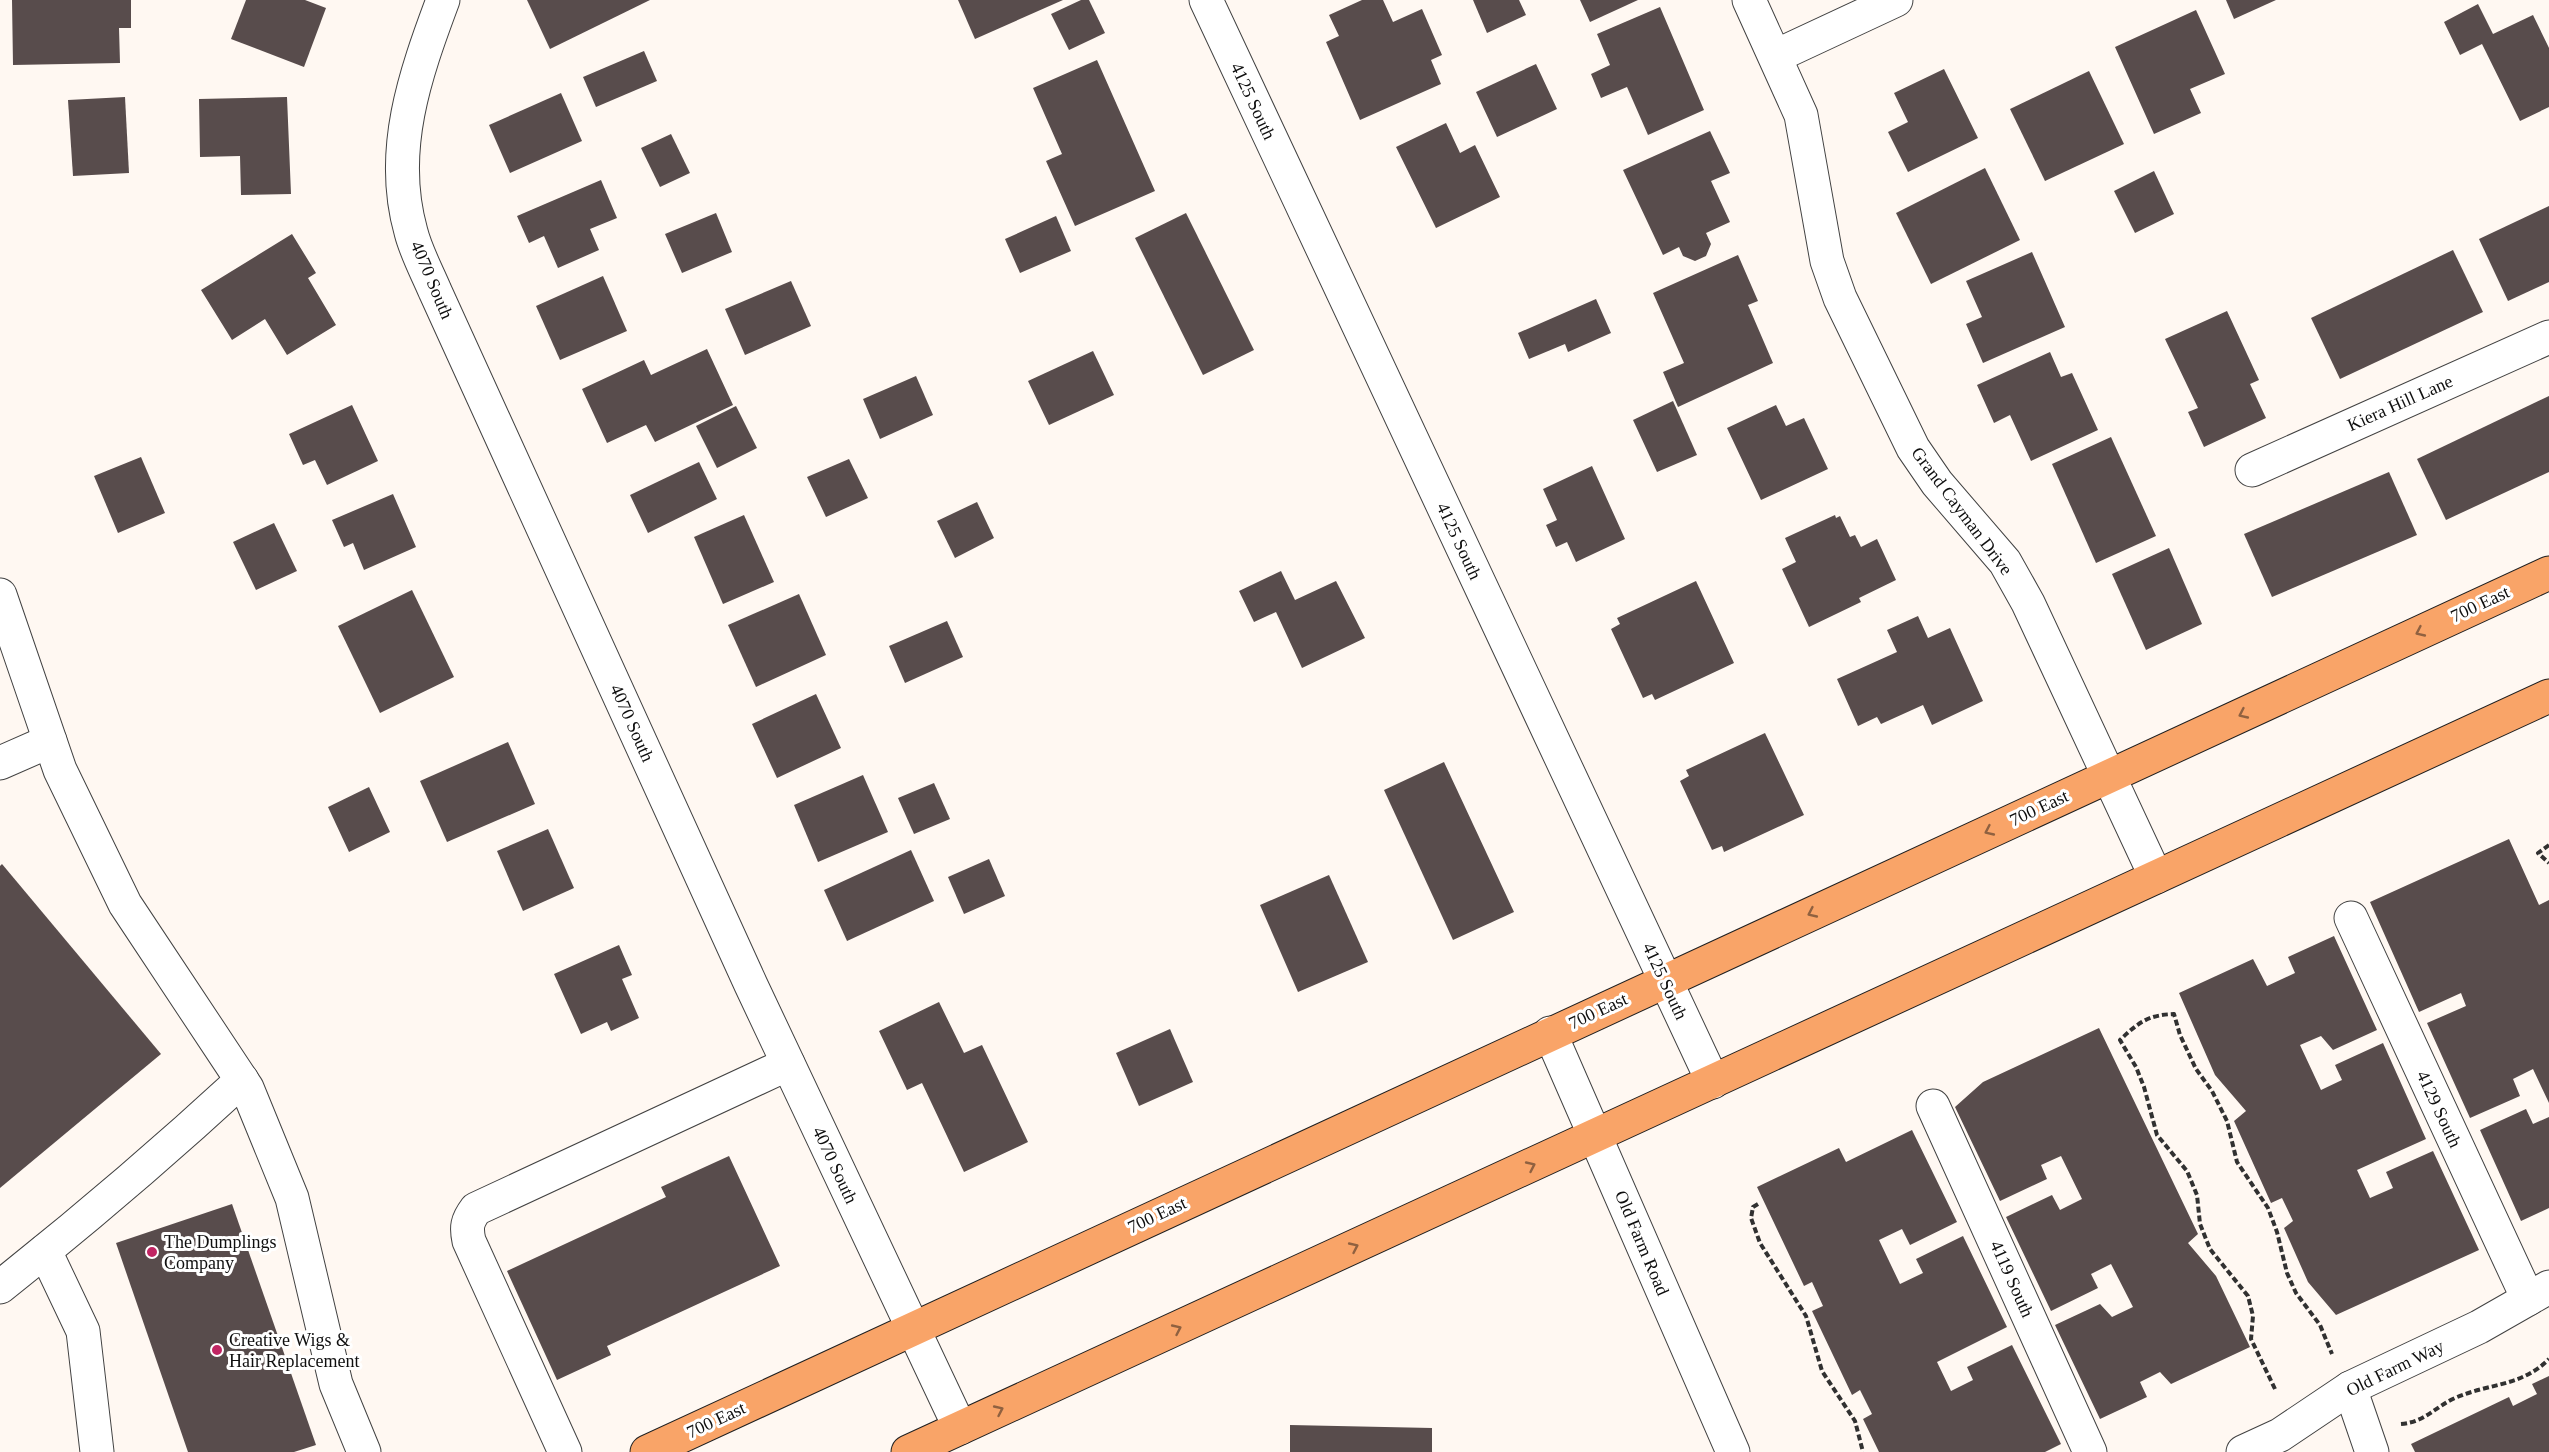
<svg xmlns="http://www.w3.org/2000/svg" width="2549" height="1452" viewBox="0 0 2549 1452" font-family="Georgia,serif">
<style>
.building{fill:#584c4c}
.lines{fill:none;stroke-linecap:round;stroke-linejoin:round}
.minor-casing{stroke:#424242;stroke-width:35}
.major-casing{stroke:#202020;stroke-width:35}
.path{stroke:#313131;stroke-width:4;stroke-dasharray:6 3;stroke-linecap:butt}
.minor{stroke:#fff;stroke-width:33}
.major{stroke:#f9a468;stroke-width:33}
.oneway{stroke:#906140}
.poi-dot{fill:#c12563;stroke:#fff;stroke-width:2}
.labels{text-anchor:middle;stroke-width:6;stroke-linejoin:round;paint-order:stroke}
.street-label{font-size:18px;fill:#0f0f0f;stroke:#fff}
.poi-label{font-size:18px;fill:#0f0f0f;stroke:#fff;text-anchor:start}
</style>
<rect width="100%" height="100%" fill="#fff8f2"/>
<g class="building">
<path d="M12,0H131V28H119L120,63L13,65Z"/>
<path d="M246,0H305L326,8L304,67L231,39Z"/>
<path d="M527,0H650L550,49Z"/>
<path d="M958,0H1063L975,39Z"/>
<path d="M1081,0H1089L1105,33L1069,50L1051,14Z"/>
<path d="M1362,0H1383L1393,22L1422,9L1442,55L1431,60L1441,84L1360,120L1326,42L1339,36L1329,15Z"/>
<path d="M1473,0H1519L1526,15L1487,33Z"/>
<path d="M1580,0H1638L1590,22Z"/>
<path d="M2226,0H2276L2234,19Z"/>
<path d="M2478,4L2493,34L2533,15L2549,48V107L2520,121L2482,44L2460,55L2444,22Z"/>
<path d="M1660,7L1704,110L1648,135L1627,87L1601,98L1591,74L1610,65L1597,34Z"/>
<path d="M2196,10L2225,74L2190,89L2201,113L2154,134L2115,47Z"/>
<path d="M644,51L657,81L596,107L583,77Z"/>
<path d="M1097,60L1155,191L1075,226L1046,161L1062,154L1033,88Z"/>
<path d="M1536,64L1557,109L1497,137L1476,92Z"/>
<path d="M1944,69L1978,138L1908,172L1888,132L1908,122L1894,93Z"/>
<path d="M2089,71L2124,144L2045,181L2010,109Z"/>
<path d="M561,93L582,141L510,173L489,125Z"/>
<path d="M125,97L129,173L73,176L68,100Z"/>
<path d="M287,97L291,194L241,195L240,156L200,157L199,99Z"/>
<path d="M1446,123L1460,153L1475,145L1500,197L1436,228L1396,147Z"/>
<path d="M1710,131L1730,173L1711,181L1730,222L1706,233L1711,244L1706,256L1695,261L1683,256L1679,247L1663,255L1623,170Z"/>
<path d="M671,134L690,173L660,187L641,148Z"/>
<path d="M1985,168L2020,240L1931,284L1896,213Z"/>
<path d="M2154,171L2174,214L2135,233L2114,191Z"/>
<path d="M601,180L617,218L590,229L599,250L558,268L544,236L529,243L517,216Z"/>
<path d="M2549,206V282L2508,301L2479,239Z"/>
<path d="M716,213L732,252L682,273L665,234Z"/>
<path d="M1186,213L1254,350L1203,375L1135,238Z"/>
<path d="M1056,216L1071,251L1020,273L1005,239Z"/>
<path d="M292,234L316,273L308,278L336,325L287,355L265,319L232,340L201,290Z"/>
<path d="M2453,250L2483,312L2340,379L2311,318Z"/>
<path d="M2032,252L2065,327L1983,363L1966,324L1982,317L1966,281Z"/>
<path d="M1738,255L1758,301L1748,305L1773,363L1678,407L1663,372L1684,363L1653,293Z"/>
<path d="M603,276L627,331L560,360L536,306Z"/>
<path d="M791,281L811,326L745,355L725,309Z"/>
<path d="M1596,299L1611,333L1568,352L1565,344L1529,359L1518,333Z"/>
<path d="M2227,311L2259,380L2250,384L2266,418L2204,447L2188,412L2198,408L2165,339Z"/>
<path d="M707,349L733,405L655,442L646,425L607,443L582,389L644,360L651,375Z"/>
<path d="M1093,351L1114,395L1049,425L1028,381Z"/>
<path d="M2050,352L2061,377L2072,373L2098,430L2031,461L2010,415L1994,423L1977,385Z"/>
<path d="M916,376L933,415L880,439L863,399Z"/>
<path d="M2549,396V472L2446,520L2417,459Z"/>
<path d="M1673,401L1697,455L1657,472L1633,420Z"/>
<path d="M352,405L378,461L327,485L315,460L303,465L289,434Z"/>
<path d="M1776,405L1786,426L1804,418L1828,469L1761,500L1727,428Z"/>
<path d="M736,406L757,448L717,468L696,426Z"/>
<path d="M2111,437L2156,536L2096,563L2052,464Z"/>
<path d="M141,457L165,513L118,533L94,476Z"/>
<path d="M849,459L868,498L826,517L807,477Z"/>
<path d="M699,462L717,499L648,533L630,495Z"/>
<path d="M1592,466L1625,539L1576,562L1567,542L1556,547L1546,525L1557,520L1543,489Z"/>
<path d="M2389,472L2417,535L2272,597L2244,534Z"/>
<path d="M393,494L416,547L364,570L353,543L344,547L332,520Z"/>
<path d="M977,502L994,538L955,558L937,521Z"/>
<path d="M744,515L774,582L723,604L694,537Z"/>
<path d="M1835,515L1836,518L1840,516L1850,537L1855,535L1861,547L1877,539L1896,580L1859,598L1861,602L1809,627L1782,569L1796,562L1785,538Z"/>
<path d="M274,523L297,571L256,590L233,542Z"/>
<path d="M2169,548L2202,624L2146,650L2112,574Z"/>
<path d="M1281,571L1295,600L1336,581L1365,638L1302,668L1276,612L1254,622L1239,591Z"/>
<path d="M1696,581L1734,663L1655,700L1652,694L1643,698L1611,629L1620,624L1617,618Z"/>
<path d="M412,590L454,677L380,713L338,626Z"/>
<path d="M799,594L826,655L756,687L728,625Z"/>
<path d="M1918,616L1928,638L1950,628L1983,701L1932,725L1923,705L1881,724L1877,717L1858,726L1837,679L1897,652L1887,630Z"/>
<path d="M947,621L963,657L905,683L889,646Z"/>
<path d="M816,694L841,748L777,778L752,724Z"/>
<path d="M1765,733L1804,815L1724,852L1722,846L1712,850L1680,781L1689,776L1686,770Z"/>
<path d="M508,742L535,804L447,842L420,781Z"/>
<path d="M1444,762L1514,912L1453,940L1384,790Z"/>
<path d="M863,775L888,832L818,862L794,805Z"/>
<path d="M934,783L950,819L914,834L898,798Z"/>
<path d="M369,787L390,832L349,852L328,807Z"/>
<path d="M548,829L574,888L523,911L497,851Z"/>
<path d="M2509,839L2539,905L2549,900V1103L2533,1069L2513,1079L2520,1096L2470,1118L2427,1023L2466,1006L2461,993L2419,1012L2370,902Z"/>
<path d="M911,850L934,901L847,941L824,890Z"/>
<path d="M989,859L1005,896L964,914L948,877Z"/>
<path d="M2,864L161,1054L0,1188V866Z"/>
<path d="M1329,875L1368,962L1298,992L1260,905Z"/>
<path d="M2334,936L2377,1030L2333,1050L2321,1036L2300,1045L2321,1090L2342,1080L2335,1065L2383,1043L2426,1139L2357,1170L2370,1198L2393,1188L2386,1172L2433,1151L2479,1250L2336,1315L2308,1282L2284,1228L2293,1221L2282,1198L2271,1203L2234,1121L2246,1111L2215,1075L2179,993L2253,959L2267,986L2295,973L2288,957Z"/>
<path d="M619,945L632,975L622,979L639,1018L611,1031L607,1022L581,1034L554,974Z"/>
<path d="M939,1002L964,1053L982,1045L1028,1142L964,1172L922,1083L907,1090L879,1031Z"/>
<path d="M2099,1028L2198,1234L2188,1243L2216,1276L2250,1347L2171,1384L2160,1372L2140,1382L2147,1397L2100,1419L2055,1325L2100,1304L2112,1317L2133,1307L2111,1264L2091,1274L2098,1288L2051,1311L2006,1217L2052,1195L2060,1210L2082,1199L2061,1156L2041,1165L2047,1179L2000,1201L1955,1107L1983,1082Z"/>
<path d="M1170,1029L1193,1082L1139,1106L1116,1053Z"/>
<path d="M2526,1109L2533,1124L2549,1117V1208L2521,1221L2480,1130Z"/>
<path d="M1912,1130L1957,1222L1910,1245L1902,1229L1879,1240L1900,1284L1923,1273L1916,1259L1963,1236L2007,1327L1937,1362L1951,1391L1973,1380L1967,1367L2012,1345L2061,1444L2045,1452H1879L1863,1419L1872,1414L1860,1390L1852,1395L1812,1311L1823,1306L1812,1282L1804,1286L1757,1187L1839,1148L1846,1162Z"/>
<path d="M729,1156L780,1266L607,1346L611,1355L557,1380L507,1271L666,1197L661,1187Z"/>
<path d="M232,1204L316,1445L294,1452H188L116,1243Z"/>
<path d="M2549,1376V1452H2415L2411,1444L2509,1397L2513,1406L2537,1394L2532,1384Z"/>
<path d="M1290,1425L1432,1428V1452H1290Z"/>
</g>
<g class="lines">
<g class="minor-casing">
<g id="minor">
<path d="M443,0C415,75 388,151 411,232C416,252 427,272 435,291L751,985L960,1428"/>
<path d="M1206,0L1713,1082"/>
<path d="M1749,0L1801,115L1827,261L1840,298L1913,448L1937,483L2005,562L2028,603L2156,877"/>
<path d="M1776,56L1896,0"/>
<path d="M2252,470L2549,337"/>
<path d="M0,595L60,770L125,904L247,1088L292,1198L336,1384L364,1452"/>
<path d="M0,763L50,741"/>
<path d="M2351,918L2528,1299"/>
<path d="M1550,1033L1733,1452"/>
<path d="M1933,1106L2090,1452"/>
<path d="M45,1251L83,1331L97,1452"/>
<path d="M0,1287C83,1221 164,1152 242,1080"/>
<path d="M2350,1388L2372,1452"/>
<path d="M565,1452L469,1241C466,1227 467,1221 476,1209L788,1064"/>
<path d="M2243,1452L2280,1435L2350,1388L2479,1327L2549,1287"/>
</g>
</g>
<g class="major-casing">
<g id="major">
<path d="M647,1452L2549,573"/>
<path d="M908,1452L2549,696"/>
</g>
</g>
<g class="path">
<path d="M2549,845L2538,853L2549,863"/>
<path d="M1758,1204L1753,1207L1751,1218L1760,1243L1806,1316L1822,1371L1855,1421L1863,1452"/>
<path d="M2275,1389L2251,1339L2253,1316L2248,1296L2210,1249L2200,1224L2197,1195L2187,1171L2157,1135L2144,1087L2136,1067L2120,1040C2139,1022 2148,1015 2174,1014L2180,1035L2196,1069L2212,1091L2227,1121L2237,1162L2268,1208L2277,1232L2287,1273L2296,1293L2320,1325L2332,1354"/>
<path d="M2401,1424C2425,1422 2435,1407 2455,1398C2489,1383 2521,1387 2549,1359"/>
</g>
<use href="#minor" class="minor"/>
<use href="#major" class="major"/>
</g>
<defs><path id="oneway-chevron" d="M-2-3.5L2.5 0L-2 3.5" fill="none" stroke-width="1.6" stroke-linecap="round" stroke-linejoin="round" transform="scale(1.5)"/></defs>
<g class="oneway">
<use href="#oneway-chevron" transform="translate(2420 632) rotate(155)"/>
<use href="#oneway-chevron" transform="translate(2243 714) rotate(155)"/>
<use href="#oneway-chevron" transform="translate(1989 831) rotate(155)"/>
<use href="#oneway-chevron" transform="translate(1812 913) rotate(155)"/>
<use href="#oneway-chevron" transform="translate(1531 1166) rotate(-25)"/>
<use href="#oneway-chevron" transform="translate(1354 1247) rotate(-25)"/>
<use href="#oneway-chevron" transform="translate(1177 1329) rotate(-25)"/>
<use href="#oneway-chevron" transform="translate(999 1410) rotate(-25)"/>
</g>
<g class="poi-dot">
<circle cx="152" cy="1252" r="6"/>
<circle cx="217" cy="1350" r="6"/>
</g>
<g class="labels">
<g class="street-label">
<text transform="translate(1253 101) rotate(65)" y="6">4125 South</text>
<text transform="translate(432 280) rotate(67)" y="6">4070 South</text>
<text transform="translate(2400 403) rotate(-24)" y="6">Kiera Hill Lane</text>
<text transform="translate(1962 511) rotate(53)" y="6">Grand Cayman Drive</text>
<text transform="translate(1459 541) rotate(65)" y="6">4125 South</text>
<text transform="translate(2480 604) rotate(-25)" y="6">700 East</text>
<text transform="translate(632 723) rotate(66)" y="6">4070 South</text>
<text transform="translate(2039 808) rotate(-25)" y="6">700 East</text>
<text transform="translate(1665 981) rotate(65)" y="6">4125 South</text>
<text transform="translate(1598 1011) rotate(-25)" y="6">700 East</text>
<text transform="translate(2439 1109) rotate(65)" y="6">4129 South</text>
<text transform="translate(835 1165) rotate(65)" y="6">4070 South</text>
<text transform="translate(1157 1215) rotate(-25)" y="6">700 East</text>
<text transform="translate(1642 1243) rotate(67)" y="6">Old Farm Road</text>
<text transform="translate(2012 1279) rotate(66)" y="6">4119 South</text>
<text transform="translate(2395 1368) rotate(-26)" y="6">Old Farm Way</text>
<text transform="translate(716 1420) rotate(-25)" y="6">700 East</text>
</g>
<g class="poi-label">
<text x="164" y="1248">The Dumplings<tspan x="164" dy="21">Company</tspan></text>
<text x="229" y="1346">Creative Wigs &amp;<tspan x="229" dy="21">Hair Replacement</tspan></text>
</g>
</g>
</svg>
